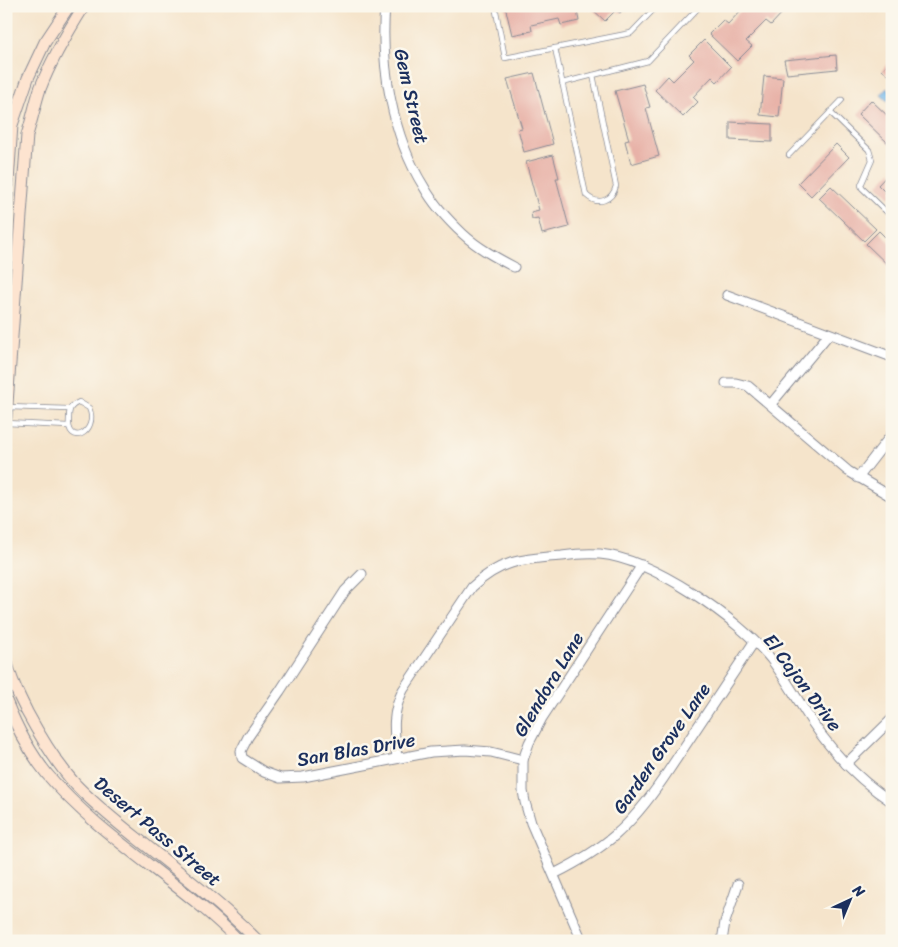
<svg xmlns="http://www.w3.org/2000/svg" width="898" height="947" viewBox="0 0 898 947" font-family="Sriracha,sans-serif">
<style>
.water{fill:#73b7e9;stroke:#4773a4}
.building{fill:#e8b2a8}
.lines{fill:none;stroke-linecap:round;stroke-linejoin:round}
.lane-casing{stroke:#888a94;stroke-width:6}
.street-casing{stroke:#888a94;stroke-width:11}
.secondary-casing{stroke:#888a94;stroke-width:13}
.lane{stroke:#fff;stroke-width:4.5}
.street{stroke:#fff;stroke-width:9}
.secondary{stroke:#fde4d0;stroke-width:11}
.labels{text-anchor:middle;stroke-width:5;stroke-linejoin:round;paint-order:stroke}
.street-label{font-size:19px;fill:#1b2f5e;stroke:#fbf7ec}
</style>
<rect width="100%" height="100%" fill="#fbf7ec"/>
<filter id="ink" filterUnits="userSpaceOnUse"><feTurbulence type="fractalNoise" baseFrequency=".02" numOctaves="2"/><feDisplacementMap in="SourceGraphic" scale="10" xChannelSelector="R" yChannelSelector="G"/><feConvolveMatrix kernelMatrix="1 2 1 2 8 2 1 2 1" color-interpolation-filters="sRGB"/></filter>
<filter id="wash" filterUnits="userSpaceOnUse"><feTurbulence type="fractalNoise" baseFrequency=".0096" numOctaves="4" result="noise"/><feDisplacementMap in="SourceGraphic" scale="20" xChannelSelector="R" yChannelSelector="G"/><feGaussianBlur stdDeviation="1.12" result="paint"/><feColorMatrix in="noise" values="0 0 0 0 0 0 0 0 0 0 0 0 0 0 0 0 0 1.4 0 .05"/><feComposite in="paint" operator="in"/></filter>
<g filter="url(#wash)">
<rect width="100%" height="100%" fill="#f5e4cb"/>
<path class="water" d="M887,88L892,93V105L881,95Z"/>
<g id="blocks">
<g class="building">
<path d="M505,6H576L579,21L561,25L559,19L531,25L532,31L512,35Z"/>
<path d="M589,6H623L625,8L620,13L616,10L605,21Z"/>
<path d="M745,6H779L784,11L771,25L766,21L746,41L752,46L737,61L709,34L723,20L728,24Z"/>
<path d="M704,40L731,67L717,82L712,77L693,97L698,102L683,117L655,90L668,76L673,81L694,60L689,55Z"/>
<path d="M836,55L837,69L787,74L784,60Z"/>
<path d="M892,59V78L882,70Z"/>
<path d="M534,73L553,144L524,152L518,129L522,128L507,79Z"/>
<path d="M764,76L783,78L779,117L760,115Z"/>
<path d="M643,84L650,107L646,108L659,156L631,164L625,141L629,140L615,91Z"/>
<path d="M871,100L892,120V147L858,114Z"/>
<path d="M730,122L772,124V142L730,140Z"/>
<path d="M836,144L849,157L811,196L798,183Z"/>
<path d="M553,155L559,178H556L569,227L542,234L538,218L532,219L531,212L539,210L526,162Z"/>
<path d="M892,170V195L890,197L878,185Z"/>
<path d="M831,186L876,229L864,241L819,198Z"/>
<path d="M879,231L892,244V269L866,244Z"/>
</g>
</g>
</g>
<g filter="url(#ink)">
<use href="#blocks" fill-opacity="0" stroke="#888a94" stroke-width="1"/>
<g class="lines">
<g class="lane-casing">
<g id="lane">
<path d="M495,6L505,58L631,33L657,6"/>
<path d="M555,48L586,195C598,206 612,201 616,186L593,75"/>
<path d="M562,83L648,61L700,6"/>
<path d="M830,112L869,150L872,160L861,185L862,188L892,217"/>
<path d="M789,155L842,100"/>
<path d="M79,402L89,408C100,432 66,449 69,418C69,409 70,406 79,402Z"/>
<path d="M8,407L69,409"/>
<path d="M6,423L68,426"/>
</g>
</g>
<g class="street-casing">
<g id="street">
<path d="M385,6C380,65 392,136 424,187C434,205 448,220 463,234C478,248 497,258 514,267"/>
<path d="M727,295L892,357"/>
<path d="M726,383H736L748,386L848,471L892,497"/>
<path d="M771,404L829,334"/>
<path d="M858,478L892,434"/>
<path d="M362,574L345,591L280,691L248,737L241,751L242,758L264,772L280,778L303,777L431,752L465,750L491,752L523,760"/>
<path d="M397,758C394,731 391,715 403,690L472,587C502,559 524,559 562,556C575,554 587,553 600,554C652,559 738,618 771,659C786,679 798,701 812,722C833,753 860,781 892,802"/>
<path d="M846,764L892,719"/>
<path d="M554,874C606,848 630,827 663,779L754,642"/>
<path d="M582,941L531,823L525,802L523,791V760L529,743L542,718L642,565"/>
<path d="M722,941L725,922L738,884"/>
</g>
</g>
<g class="secondary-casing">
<g id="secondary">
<path d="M6,210L12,125L28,78L45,42L69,6"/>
<path d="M6,417L27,135C32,120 35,104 40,89C51,60 67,33 84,6"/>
<path d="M6,659C10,678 19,696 27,712C41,738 56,763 76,785C98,808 123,827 148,847C186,877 224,907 258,941"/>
<path d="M6,701C16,726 30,753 47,774C102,839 179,880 239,941"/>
</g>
</g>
<use href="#lane" class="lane"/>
<use href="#street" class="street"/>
<use href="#secondary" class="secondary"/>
</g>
</g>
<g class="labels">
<g class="street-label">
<text transform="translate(412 96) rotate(77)" y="7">Gem Street</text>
<text transform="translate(803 682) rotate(53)" y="7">El Cajon Drive</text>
<text transform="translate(548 684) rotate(-59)" y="7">Glendora Lane</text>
<text transform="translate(661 748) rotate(-55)" y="7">Garden Grove Lane</text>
<text transform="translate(356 749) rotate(-10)" y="7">San Blas Drive</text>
<text transform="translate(158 831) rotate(40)" y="7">Desert Pass Street</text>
</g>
</g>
<rect width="898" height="947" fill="none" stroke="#fbf7ec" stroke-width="25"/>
<g transform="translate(850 900) rotate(44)" stroke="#fbf7ec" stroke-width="4" paint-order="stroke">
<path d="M0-4L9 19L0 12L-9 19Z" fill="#1b2f5e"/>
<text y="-8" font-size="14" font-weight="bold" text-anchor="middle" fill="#1b2f5e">N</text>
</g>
</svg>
